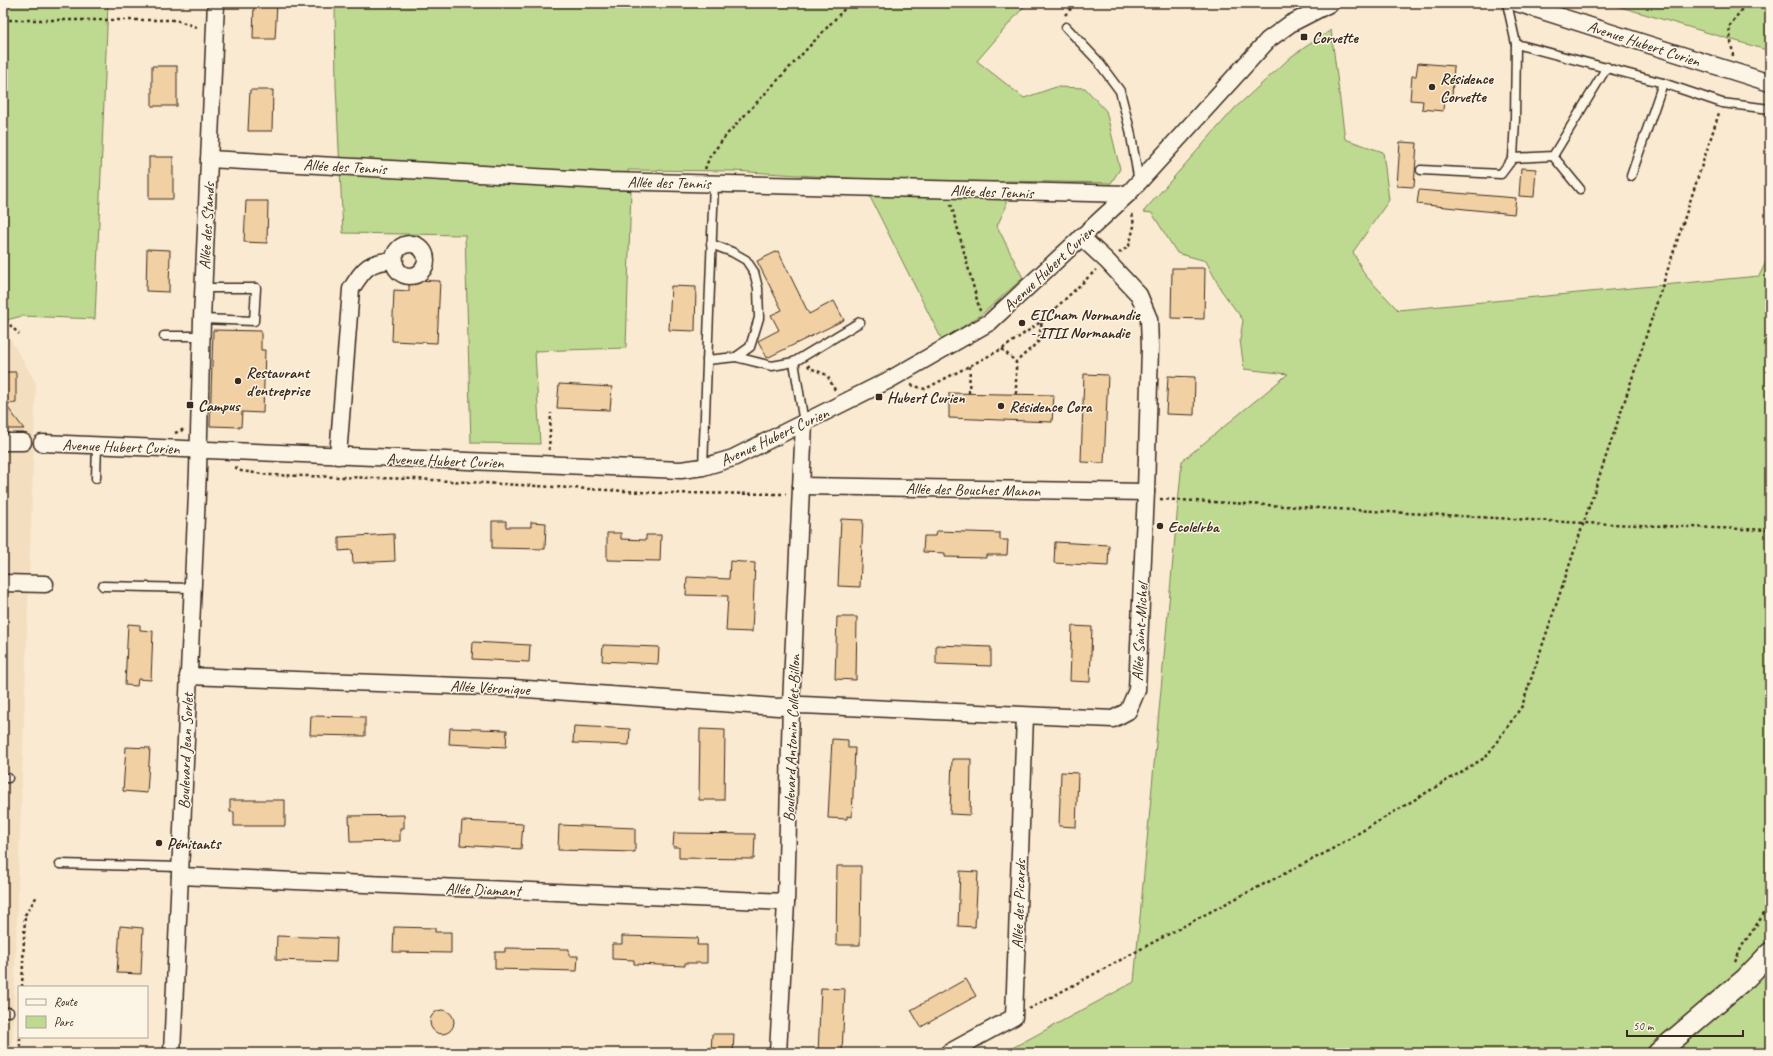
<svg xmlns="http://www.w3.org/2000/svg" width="1773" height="1056" viewBox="0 0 1773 1056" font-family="Caveat,sans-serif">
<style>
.built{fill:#f3dec0}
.green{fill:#bed990;stroke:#7c8257}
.building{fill:#f1d0a3;stroke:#3b2a1e}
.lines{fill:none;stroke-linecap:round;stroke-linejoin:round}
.service-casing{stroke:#3b2a1e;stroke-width:11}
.minor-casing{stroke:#3b2a1e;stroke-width:19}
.tertiary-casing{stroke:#3b2a1e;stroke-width:23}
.path{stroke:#3b2a1e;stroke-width:2.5;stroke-dasharray:3 3;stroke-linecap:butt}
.service{stroke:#fcf5e5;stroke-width:8}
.minor{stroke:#fcf5e5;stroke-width:16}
.tertiary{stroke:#fcf5e5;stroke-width:20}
.poi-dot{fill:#3b2a1e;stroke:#fcf5e5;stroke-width:1.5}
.labels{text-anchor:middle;stroke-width:3;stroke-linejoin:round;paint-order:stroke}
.poi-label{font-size:16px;font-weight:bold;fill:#3b2a1e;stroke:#fcf5e5;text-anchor:start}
.street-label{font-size:16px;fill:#3b2a1e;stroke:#fcf5e5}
</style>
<rect width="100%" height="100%" fill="#f9ead1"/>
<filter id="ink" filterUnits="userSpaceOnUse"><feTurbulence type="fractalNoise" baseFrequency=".025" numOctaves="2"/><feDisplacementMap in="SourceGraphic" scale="8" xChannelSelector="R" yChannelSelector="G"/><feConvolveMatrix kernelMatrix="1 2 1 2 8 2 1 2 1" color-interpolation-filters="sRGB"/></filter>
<g filter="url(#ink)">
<path class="built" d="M3,327L36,383L12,1053H3Z"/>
<g class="green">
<path d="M3,3H108L95,319L22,316L3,321Z"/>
<path d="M335,3H1027L977,61L1024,98L1056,87L1085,88L1106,111L1120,169L1111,183L1006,181V207L997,226L1023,278L981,315L942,340L861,179L734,171L628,170L631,190L626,348L535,351L540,444L471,443L465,235L343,233L336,86Z"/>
<path d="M1607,3H1770V51Z"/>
<path d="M1331,30L1345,139L1383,152L1389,200L1353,252L1365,275L1398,310L1759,276L1770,254V1053H1003L1134,982L1182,461L1288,374L1244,369L1240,340L1243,320L1221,290L1206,261L1177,253L1152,213L1143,212L1234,109L1292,56Z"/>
</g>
<g class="building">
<path d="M254,3H277L275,39H253Z"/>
<path d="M1418,63L1454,66L1452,97H1444L1443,111L1422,109L1423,101L1410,100L1412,76H1416Z"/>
<rect x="152" y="66" width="25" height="40"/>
<path d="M250,90H273L272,131H248Z"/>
<path d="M1400,142L1417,143L1414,187L1397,186Z"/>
<rect x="149" y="157" width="24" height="42"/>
<path d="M1521,168L1536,169L1534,197L1519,196Z"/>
<path d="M1419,190L1516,198L1514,214L1417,204Z"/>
<path d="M246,201H268L267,243L244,242Z"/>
<path d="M147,249L170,250L169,292L146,291Z"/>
<path d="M778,251L809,314L834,301L844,320L767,358L758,341L779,330L771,315L782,310L757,261Z"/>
<path d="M1172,268H1205L1204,319L1171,318Z"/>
<path d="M409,280L440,281L437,343L392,341L394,290L409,291Z"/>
<path d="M671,286L696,287L695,331L669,330Z"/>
<path d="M213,330L261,331V350H265L263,413L242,412L241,427L210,426Z"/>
<path d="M3,372H16V403L5,404L24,429H9L7,424H3Z"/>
<path d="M1084,374L1108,375L1104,463L1081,462Z"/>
<path d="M1168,376L1195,377L1194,415L1166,414Z"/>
<path d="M559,384L612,387L610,410L557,408Z"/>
<path d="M949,393L1054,395L1052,422L949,418Z"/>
<path d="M841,519L863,520L860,587L838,586Z"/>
<path d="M492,521H506V527H531V522L546,523L545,549L492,548Z"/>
<path d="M936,531L1000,533V540H1008L1007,555H986V558L945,557V553L923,552L924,536H935Z"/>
<path d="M607,533H621V539L646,540V535H661L660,561L607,560Z"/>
<path d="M394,534L395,561L353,563L352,550L339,551V537Z"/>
<path d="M1055,542L1109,545L1108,566L1054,563Z"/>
<path d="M730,561L755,563L752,632L726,631L728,596L686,595L687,577L729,579Z"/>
<path d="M837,617H857L856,680L835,679Z"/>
<path d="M128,624L140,625V630L153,631L151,680L138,679L137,686L125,685Z"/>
<path d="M1072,626L1092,627L1090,682L1070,681Z"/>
<path d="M473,642L530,645L529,662L472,659Z"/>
<path d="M603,645L659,647L658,664L602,661Z"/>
<path d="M936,645L991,647V666L936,664Z"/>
<path d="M311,716L365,717V736L310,735Z"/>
<path d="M574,726L630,729L629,745L573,743Z"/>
<path d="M450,728L507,730L506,747L449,744Z"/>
<path d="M700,729L725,730L724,800H699Z"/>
<path d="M832,739L848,740V748H855L852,817L847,816V819L828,818Z"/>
<path d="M126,747L150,748L147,793L123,791Z"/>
<path d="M952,759H971L970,815L950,814Z"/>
<path d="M1061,772L1078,773L1076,827L1059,826Z"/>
<path d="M230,800H285V826H234V812H230Z"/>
<path d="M404,815V828H400V841L350,842L349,816Z"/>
<path d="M462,821L523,824L521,849L460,845Z"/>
<path d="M559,825L635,828V852L558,850Z"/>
<path d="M674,833L755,834L754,859L679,858V847H673Z"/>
<path d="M837,866H861L860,945H836Z"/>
<path d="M960,871L978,872L975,927L958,926Z"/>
<path d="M120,926L143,928L141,974L117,973Z"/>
<path d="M394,927L435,928V932H451V953L393,952Z"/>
<path d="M277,936L337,938L336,962L276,960Z"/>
<path d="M622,936L698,938L697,945H707V963H685V966L634,964V960L612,959V944H622Z"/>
<path d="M505,948L569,949V956H578L577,971L495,969V952H505Z"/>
<path d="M966,979L976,996L921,1027L911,1010Z"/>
<path d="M821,988L845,989L842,1053H818Z"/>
<circle cx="442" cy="1022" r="12"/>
<path d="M712,1034H734L733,1053H711Z"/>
</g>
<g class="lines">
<g class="service-casing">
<g id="service">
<path d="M1507,3L1516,44L1663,83L1722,103L1770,109"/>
<path d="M1066,27L1097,60L1120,91L1130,130L1139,182"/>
<path d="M1553,156L1580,189"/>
<path d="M1513,158L1553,156L1607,67"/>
<path d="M1421,170L1501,174L1513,158L1515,119L1516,44"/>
<path d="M1631,176L1663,83"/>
<path d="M202,319L254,321L256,288H204"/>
<path d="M164,336H201"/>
<path d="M736,357L772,366L794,362L860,322"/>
<path d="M707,360L736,357L750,347L759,318L758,288L754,272L746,260L732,252L711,244"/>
<path d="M794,362L804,423"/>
<path d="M703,467L714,183"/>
<path d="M96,478L97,445"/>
<path d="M103,586L192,588"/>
<path d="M3,778H8"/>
<path d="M60,864L180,867"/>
<path d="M3,1012H9"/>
</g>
</g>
<g class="minor-casing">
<g id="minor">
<path d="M1517,3L1770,83"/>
<path d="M209,159L608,181L1128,194"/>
<circle cx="410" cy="260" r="16"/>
<path d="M3,442H23"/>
<path d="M42,443L681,470L703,467L733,458L889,380L990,322L1128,194L1268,40L1290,24L1331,3"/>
<path d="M338,456L351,289C365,267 368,262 395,260"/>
<path d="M801,486L1146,492"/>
<path d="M3,583L45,584"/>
<path d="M188,676L513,688L778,707L802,705L1113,719L1128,711L1137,690L1146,492L1150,347L1149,319L1139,295L1107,261L1081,237"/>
<path d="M180,876L786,902"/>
<path d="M172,1053L198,471L202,319L216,3"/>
<path d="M778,1053L786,902L791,705L804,423"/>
<path d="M948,1053L1014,1017L1025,716"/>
</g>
</g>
<g class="tertiary-casing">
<path id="tertiary" d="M1658,1053L1746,978L1770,953"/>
</g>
<g class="path">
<path d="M1065,15L1076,3"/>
<path d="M3,20H176L199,28"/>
<path d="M1733,56L1729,27L1746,3"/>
<path d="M705,169L710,156L729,132L850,3"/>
<path d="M951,204L980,311"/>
<path d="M1119,253L1129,246L1134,226L1132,212"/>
<path d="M3,315L7,322L19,334"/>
<path d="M1002,349L1016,362"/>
<path d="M808,365L810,368L827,375L835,390"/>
<path d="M911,385L925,389L1002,349L1042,321"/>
<path d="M969,393L970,366"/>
<path d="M1016,394V362L1038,342L1042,321L1096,270"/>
<path d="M175,433L185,429"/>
<path d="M549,450L551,413"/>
<path d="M235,467L241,471L269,475L415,479L659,493L786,494"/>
<path d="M1160,499L1584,523L1770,530"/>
<path d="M1735,962L1742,946L1770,905"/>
<path d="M22,987L25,915L37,896"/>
<path d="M1029,1009L1221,906L1327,852L1486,757L1522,706L1626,397L1719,113"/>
<path d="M20,1053V1037"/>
</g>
<use href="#service" class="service"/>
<use href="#minor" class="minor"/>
<use href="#tertiary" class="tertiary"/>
</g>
</g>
<g class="poi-dot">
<rect x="1300" y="33" width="8" height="8" rx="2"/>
<circle cx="1432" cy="87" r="4"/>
<circle cx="1022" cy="323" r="4"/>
<circle cx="238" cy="381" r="4"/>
<rect x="875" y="393" width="8" height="8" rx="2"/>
<rect x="186" y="401" width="8" height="8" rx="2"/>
<circle cx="1001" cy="406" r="4"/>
<circle cx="1160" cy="526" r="4"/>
<circle cx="159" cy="843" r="4"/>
</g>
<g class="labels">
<g class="poi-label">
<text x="1312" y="43">Corvette</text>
<text x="1440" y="84">Résidence<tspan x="1440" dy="18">Corvette</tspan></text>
<text x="1030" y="320">EICnam Normandie<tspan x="1030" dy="18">- ITII Normandie</tspan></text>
<text x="246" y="378">Restaurant<tspan x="246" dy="18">d'entreprise</tspan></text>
<text x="887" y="403">Hubert Curien</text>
<text x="198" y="411">Campus</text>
<text x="1009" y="412">Résidence Cora</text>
<text x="1168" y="532">Ecolelrba</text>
<text x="167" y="849">Pénitants</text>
</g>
<g class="street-label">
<text transform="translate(1644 43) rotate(18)" y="6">Avenue Hubert Curien</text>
<text transform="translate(345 166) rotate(3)" y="6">Allée des Tennis</text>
<text transform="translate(669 182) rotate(1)" y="6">Allée des Tennis</text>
<text transform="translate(992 191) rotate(2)" y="6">Allée des Tennis</text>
<text transform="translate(206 226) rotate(-87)" y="6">Allée des Stands</text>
<text transform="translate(1048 268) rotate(-43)" y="6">Avenue Hubert Curien</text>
<text transform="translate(774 436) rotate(-25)" y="6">Avenue Hubert Curien</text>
<text transform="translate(121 446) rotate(2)" y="6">Avenue Hubert Curien</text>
<text transform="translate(445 460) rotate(2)" y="6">Avenue Hubert Curien</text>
<text transform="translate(973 489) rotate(1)" y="6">Allée des Bouches Manon</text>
<text transform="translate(1139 632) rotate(-87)" y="6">Allée Saint-Michel</text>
<text transform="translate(490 687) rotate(3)" y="6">Allée Véronique</text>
<text transform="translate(791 738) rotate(-88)" y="6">Boulevard Antonin Collet-Billon</text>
<text transform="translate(185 751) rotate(-88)" y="6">Boulevard Jean Sorlet</text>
<text transform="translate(483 889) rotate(2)" y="6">Allée Diamant</text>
<text transform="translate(1018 904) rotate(-88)" y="6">Allée des Picards</text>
</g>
</g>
<rect width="1773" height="1056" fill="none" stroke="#fcf5e5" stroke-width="16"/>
<rect x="8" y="8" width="1757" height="1040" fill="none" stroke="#3b2a1e" stroke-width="1.5" filter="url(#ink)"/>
<rect x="18" y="986" width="130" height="52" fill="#fcf5e5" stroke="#afa495"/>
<rect x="26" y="999" width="20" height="6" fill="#fcf5e5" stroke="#afa495"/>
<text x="54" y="1006" font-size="12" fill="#3b2a1e">Route</text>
<rect x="26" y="1016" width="20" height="12" fill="#bed990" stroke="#afa495"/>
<text x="54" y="1026" font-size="12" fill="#3b2a1e">Parc</text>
<path d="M1627 1030v6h116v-6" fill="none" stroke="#3b2a1e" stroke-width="2"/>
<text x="1633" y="1030" font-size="12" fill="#3b2a1e" stroke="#fcf5e5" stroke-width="3" paint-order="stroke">50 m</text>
</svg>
